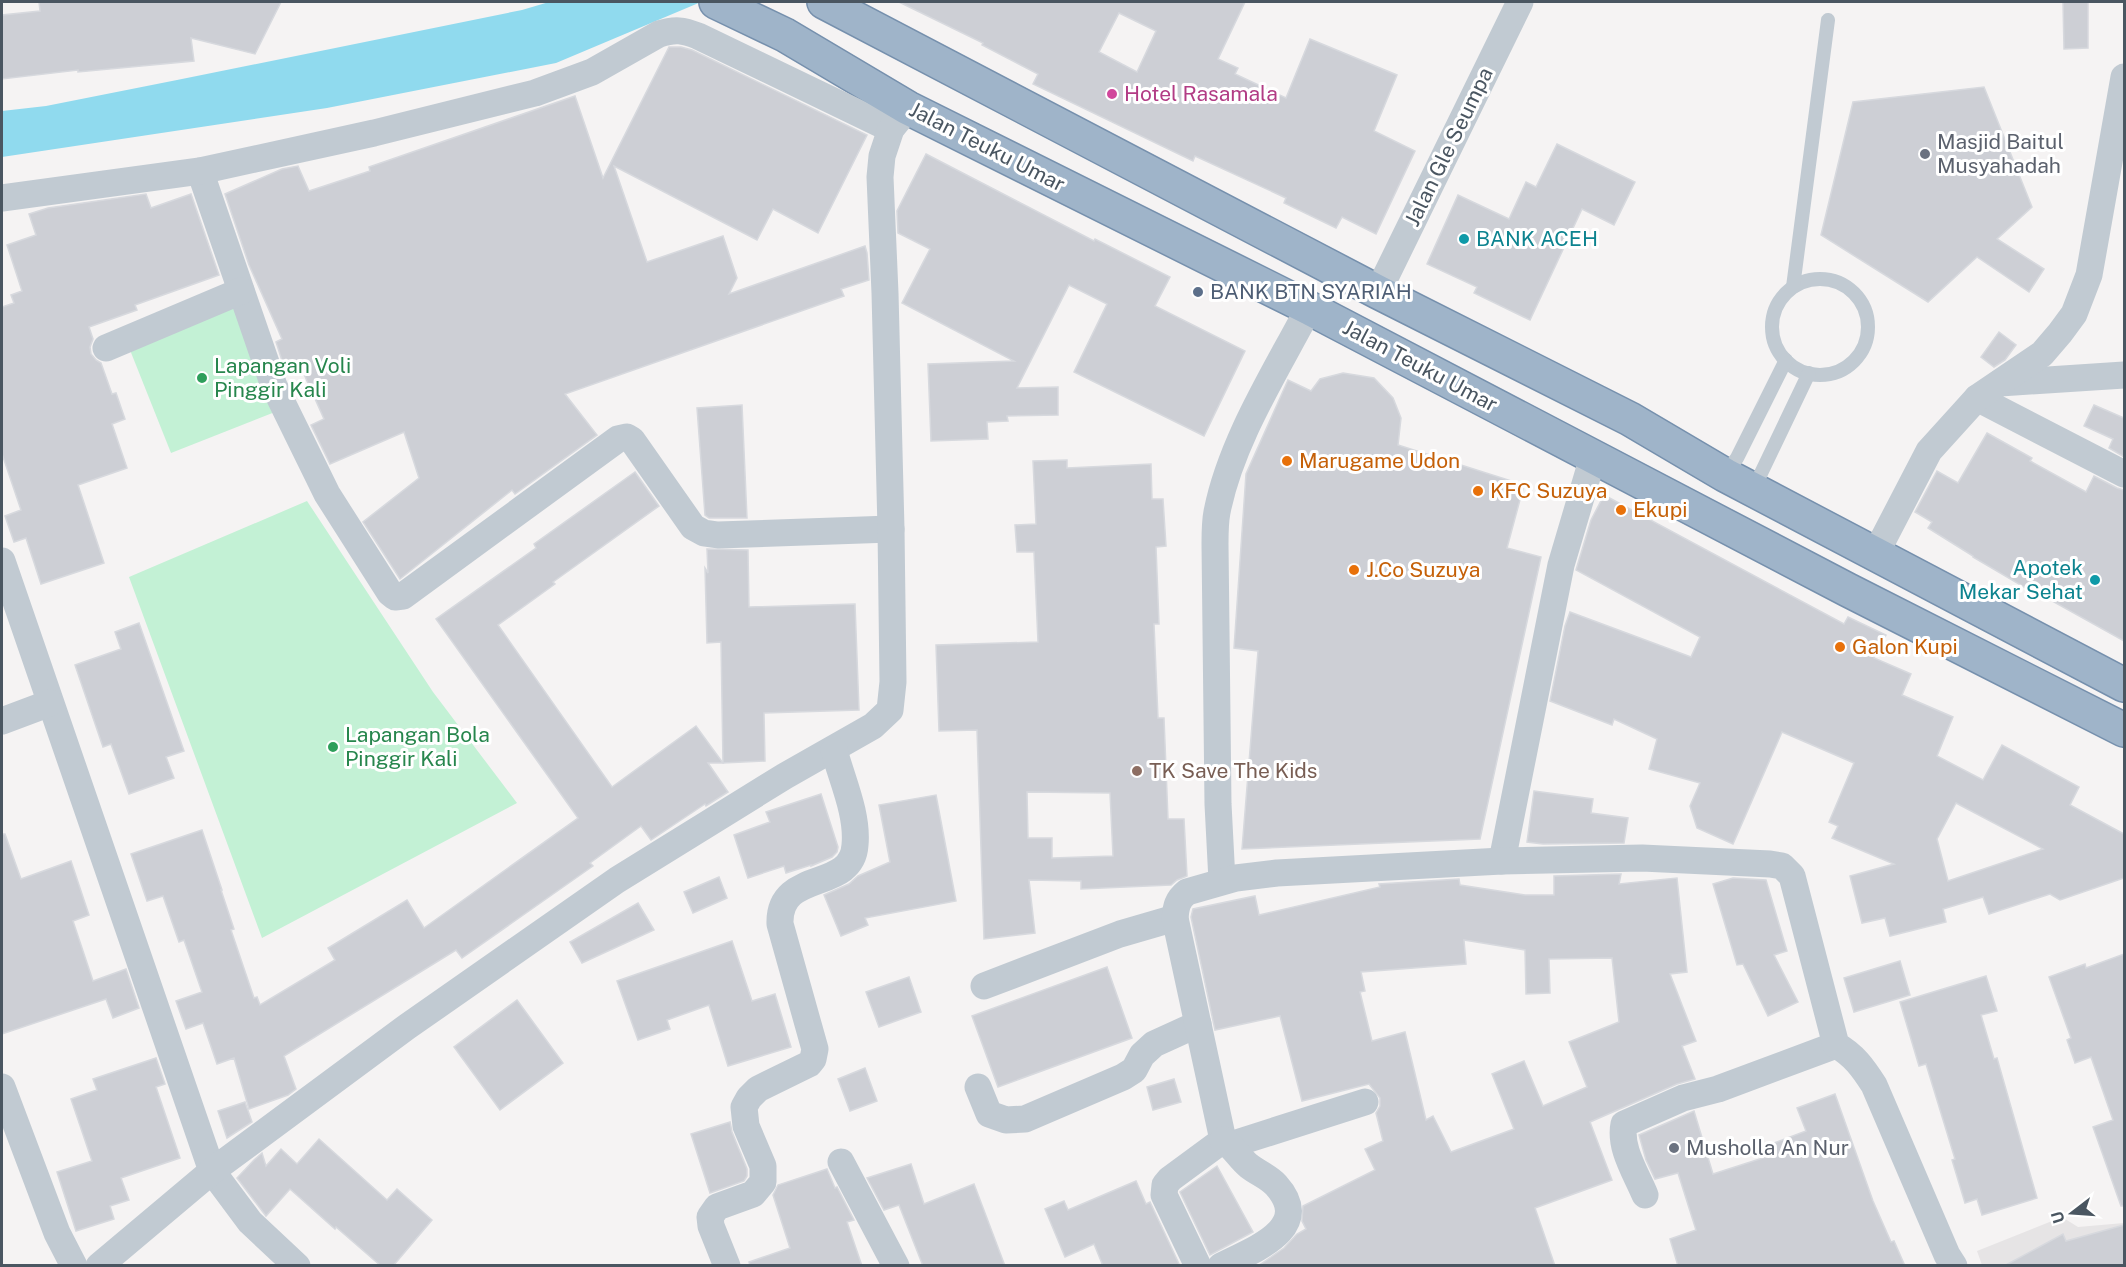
<svg xmlns="http://www.w3.org/2000/svg" width="2126" height="1267" viewBox="0 0 2126 1267" font-family="'Public Sans',sans-serif">
<style>
.education{fill:#e6e4e5}
.green{fill:#c3f1d5}
.water{fill:#90daee}
.building{fill:#cdcfd5;stroke:#d7d9de;stroke-width:1.5;fill-rule:evenodd}
.lines{fill:none;stroke-linecap:round;stroke-linejoin:round}
.trunk-casing{stroke:#7690ad;stroke-width:36}
.service{stroke:#c1cad2;stroke-width:14}
.minor{stroke:#c1cad2;stroke-width:27}
.trunk{stroke:#9fb4c9;stroke-width:33}
.hotel-dot{fill:#d1479c;stroke:#fff;stroke-width:2}
.worship-dot{fill:#6b7280;stroke:#fff;stroke-width:2}
.culture-dot{fill:#0f9aa8;stroke:#fff;stroke-width:2}
.service-dot{fill:#5c6f8a;stroke:#fff;stroke-width:2}
.leisure-dot{fill:#2e9e5b;stroke:#fff;stroke-width:2}
.food-dot{fill:#e8710a;stroke:#fff;stroke-width:2}
.education-dot{fill:#8d6e63;stroke:#fff;stroke-width:2}
.labels{text-anchor:middle;stroke-width:6;stroke-linejoin:round;paint-order:stroke}
.hotel-label{font-size:21px;fill:#b23c85;stroke:#fff;text-anchor:start}
.worship-label{font-size:21px;fill:#5b616d;stroke:#fff;text-anchor:start}
.street-label{font-size:21px;fill:#4a5661;stroke:#fff}
.culture-label{font-size:21px;fill:#0d838f;stroke:#fff;text-anchor:start}
.service-label{font-size:21px;fill:#4e5e75;stroke:#fff;text-anchor:start}
.leisure-label{font-size:21px;fill:#27864d;stroke:#fff;text-anchor:start}
.food-label{font-size:21px;fill:#c56008;stroke:#fff;text-anchor:start}
.education-label{font-size:21px;fill:#785e54;stroke:#fff;text-anchor:start}
</style>
<rect width="100%" height="100%" fill="#f5f3f3"/>
<path class="education" d="M2062,1217L2078,1227L2124,1223V1265H1982L1977,1251Z"/>
<g class="green">
<path d="M231,299L275,412L171,453L128,345Z"/>
<path d="M307,501L433,692L517,803L262,938L129,577Z"/>
</g>
<path class="water" d="M549,2H701L556,63L327,108L2,157V111L46,106L177,80L522,10Z"/>
<g class="building">
<path d="M39,2H281L255,54L191,38L194,61L78,72V70L2,79V15L40,11Z"/>
<path d="M899,2H1245L1218,59L1238,68L1235,74L1286,98L1310,39L1397,75L1374,131L1415,151L1376,234L1342,217L1336,228L1284,203L1286,198L1195,156L1193,161L1033,84L1038,74L982,45L983,43ZM1119,13L1156,31L1137,72L1099,52Z"/>
<path d="M2063,2H2088V48L2064,49Z"/>
<path d="M669,47H681L692,50L867,135L818,233L773,209L757,240L614,166L647,262L723,236L737,278L729,294L865,246L867,253L869,280L841,289L844,296L565,394L597,435L515,494L512,490L400,579L363,522L419,478L404,432L330,464L311,425L324,419L299,363L285,370L276,342L282,339L249,265L225,194L282,169L298,166L309,191L370,171L369,167L575,96L603,178Z"/>
<path d="M1984,87L2032,207L1997,239L2044,269L2029,292L1977,257L1928,302L1821,235L1853,102Z"/>
<path d="M1557,144L1635,182L1614,225L1582,209L1530,320L1474,293L1477,287L1427,264L1458,195L1509,219L1526,182L1536,187Z"/>
<path d="M926,154L1094,241L1095,239L1170,277L1155,306L1245,351L1204,436L1074,372L1107,304L1069,285L1017,388L1058,387V415L1007,416L1008,421L987,422L988,439L931,441L928,364L1014,361L902,303L930,249L898,233L897,211Z"/>
<path d="M146,194L151,208L191,194L219,275L135,305L137,310L89,327L93,339L90,347L91,354L96,360L101,363L112,394L116,393L125,419L112,424L127,468L78,485L104,563L41,584L26,538L14,542L5,516L21,510L2,454V307L14,303L11,295L22,291L7,245L36,235L29,214L48,208Z"/>
<path d="M1999,332L2016,345L2005,360L1994,367L1981,357Z"/>
<path d="M1343,373L1374,378L1393,398L1401,418L1398,445L1524,485L1507,548L1541,557L1480,839L1242,849L1258,651L1234,648L1246,474L1288,380L1311,391L1320,379Z"/>
<path d="M742,405L747,518H709L705,515L697,408Z"/>
<path d="M2094,405L2124,418V457L2109,448L2113,439L2084,426Z"/>
<path d="M1987,433L2032,458L2030,461L2086,492L2094,476L2117,488L2124,490V641L2047,598L2046,600L1973,557V556L1928,528L1932,522L1915,512L1937,471L1958,483Z"/>
<path d="M1067,460V468L1151,464L1152,499H1163L1166,546L1156,547L1159,624H1154L1158,718H1164L1168,819H1184L1187,876L1177,880L1171,885L1081,889V881L1029,880L1035,933L984,939L977,730L939,731L936,645L1038,642L1034,552H1017L1015,525L1036,524L1033,461ZM1027,792L1110,793L1113,856L1052,858V838H1028Z"/>
<path d="M635,472L659,506L553,582L555,584L498,625L612,787L696,726L723,763H708L728,792L706,806L705,804L651,840L641,826L590,863L593,866L462,958L456,950L284,1056L296,1089L288,1095L249,1109L234,1058L217,1064L203,1023L186,1029L176,1001L202,992L184,940L179,942L163,896L147,901L131,854L202,830L222,890H221L234,929L231,930L254,998L257,997L260,1005L335,960L328,948L407,900L424,928L578,818L436,619L536,548L534,544Z"/>
<path d="M1604,495L1844,624L1848,617L1886,635L1874,658L1911,674L1902,695L1953,717L1937,756L1983,780L2002,745L2079,787L2070,805L2124,834V878L2060,900L2050,894L1989,914L1983,897L1943,909L1946,922L1890,936L1885,918L1862,923L1850,876L1894,864L1832,838L1838,826L1829,822L1854,763L1782,732L1733,844L1697,828L1690,806L1700,783L1649,769L1657,739L1614,719L1612,725L1550,701L1565,626L1570,612L1691,657L1700,637L1576,570L1591,520ZM1956,803L2043,849L1948,881L1937,839Z"/>
<path d="M707,549L748,550L749,607L855,604L859,710L764,713L765,761L723,763L721,642L707,643L705,568L708,573Z"/>
<path d="M139,623L184,751L166,757L174,778L129,794L111,744L103,747L75,665L121,649L115,632Z"/>
<path d="M1534,791L1593,799L1591,813L1628,818L1624,843L1543,844L1527,842Z"/>
<path d="M821,794L838,847L837,852L832,857L811,866V865L786,873L784,866L748,878L734,835L770,822L766,812Z"/>
<path d="M936,795L956,901L865,918L868,925L841,936L824,895L849,884L858,876L890,862L879,805Z"/>
<path d="M2,834H5L21,879L71,861L89,915L73,921L93,981L126,969L139,1008L113,1018L106,999L2,1034Z"/>
<path d="M1621,874L1619,884L1677,878L1687,972L1670,974L1696,1041L1682,1046L1695,1079L1677,1084L1590,1122L1612,1180L1535,1208L1555,1266H1258L1284,1248L1297,1234L1306,1229L1302,1221L1303,1206L1375,1170L1365,1149L1383,1141L1376,1113L1380,1106V1098L1369,1084L1302,1101L1280,1016L1215,1030L1191,917L1193,909L1255,896L1259,915L1380,887L1379,884L1459,879L1460,885L1525,895H1554V876ZM1464,940L1525,950L1526,994L1550,993L1549,959L1612,958L1619,1022L1569,1042L1587,1087L1543,1106L1524,1061L1492,1074L1514,1129L1451,1152L1433,1116L1426,1120L1405,1032L1372,1041L1360,992L1365,991L1361,972L1466,964Z"/>
<path d="M719,877L727,898L693,913L684,892Z"/>
<path d="M1733,878L1766,880L1787,951L1774,955L1798,1002L1768,1016L1743,964L1737,965L1713,884Z"/>
<path d="M638,903L654,930L582,963L570,942Z"/>
<path d="M732,941L752,1001L775,994L791,1047L728,1066L709,1005L667,1020L670,1029L638,1040L617,981Z"/>
<path d="M2124,954V1206H2121L2093,1127L2113,1120L2091,1057L2075,1063L2067,1040L2071,1038L2049,977L2085,964L2086,968Z"/>
<path d="M1900,961L1910,995L1854,1012L1844,978Z"/>
<path d="M1107,967L1132,1038L998,1087L972,1016Z"/>
<path d="M1986,976L1997,1011L1981,1015L1994,1059L1997,1058L2037,1198L1982,1215L1977,1199L1965,1203L1952,1160L1955,1159L1926,1064L1919,1066L1900,1002Z"/>
<path d="M909,977L921,1012L879,1027L866,992Z"/>
<path d="M517,1000L563,1063L500,1110L454,1047Z"/>
<path d="M156,1058L165,1084L156,1087L180,1158L121,1178L129,1200L110,1206L114,1219L76,1231L57,1172L92,1161L71,1099L97,1090L93,1079Z"/>
<path d="M865,1068L877,1101L850,1111L838,1079Z"/>
<path d="M1174,1079L1181,1102L1153,1110L1147,1087Z"/>
<path d="M1835,1094L1873,1201L1891,1242L1894,1241L1905,1266H1678L1670,1239L1696,1230L1678,1173L1655,1179L1646,1160L1639,1135L1694,1111L1713,1174L1769,1156L1766,1146L1806,1131L1797,1108Z"/>
<path d="M245,1102L252,1122L227,1138L218,1111Z"/>
<path d="M730,1122L732,1132L747,1169V1176L744,1181L710,1193L691,1134Z"/>
<path d="M319,1139L387,1200L397,1189L432,1220L393,1266H381L336,1227L335,1229L290,1189L266,1216L237,1178L254,1160L262,1153L266,1166L281,1149L297,1164Z"/>
<path d="M911,1164L924,1204L974,1184L1005,1266H923L899,1205L884,1210L867,1178Z"/>
<path d="M1217,1166L1253,1232L1210,1255L1180,1192Z"/>
<path d="M827,1169L835,1188L837,1187L854,1220L847,1222L862,1266H750L749,1262L790,1248L773,1195L778,1185Z"/>
<path d="M1136,1181L1146,1204L1150,1202L1180,1266H1103L1094,1244L1065,1257L1045,1209L1064,1201L1068,1210Z"/>
<path d="M2124,1225V1266H2004L2063,1234L2066,1241Z"/>
</g>
<g class="lines">
<g class="trunk-casing">
<g id="trunk">
<path d="M716,2L785,35L908,108L1309,308L1848,590L2124,730"/>
<path d="M824,2L1378,292L1630,419L1725,475L2124,685"/>
</g>
</g>
<g class="service">
<circle cx="1820" cy="327" r="48"/>
<path d="M1793,287L1828,20"/>
<path d="M1725,474L1737,458L1786,360"/>
<path d="M1753,490L1809,373"/>
</g>
<g class="minor">
<path d="M200,171L274,386L327,494L390,593L395,597L403,596L618,439L627,437L632,440L693,527L704,533L718,535L891,529"/>
<path d="M2,198L200,171L374,133L535,93L592,72L659,34C675,29 683,30 698,36L891,129"/>
<path d="M1378,292L1520,2"/>
<path d="M106,348L241,291"/>
<path d="M2000,383L2124,375"/>
<path d="M1977,398L2124,474"/>
<path d="M1876,553L1929,451L1977,398L2042,354L2060,333L2074,314L2089,275L2124,77"/>
<path d="M2,561L212,1171L250,1222L297,1266"/>
<path d="M2,721L50,703"/>
<path d="M1502,861L1561,565L1593,457"/>
<path d="M1222,881L1218,804L1215,544C1215,533 1215,522 1217,512C1231,441 1276,371 1309,308"/>
<path d="M984,986L1120,934L1175,918"/>
<path d="M2,1087L57,1233L74,1266"/>
<path d="M978,1087L989,1114L1006,1120L1025,1119L1123,1077L1134,1070L1142,1055L1154,1044L1198,1024"/>
<path d="M1230,1145L1365,1102"/>
<path d="M841,1162L896,1266"/>
<path d="M1645,1195C1636,1173 1619,1148 1624,1124L1683,1098L1718,1089L1836,1045"/>
<path d="M99,1266L212,1171L408,1026L617,880L785,776L873,726L890,710L893,682L891,529L885,293L880,177L882,156L891,129L908,108"/>
<path d="M727,1266L711,1226L710,1217L717,1207L753,1194L763,1182V1166L746,1126L744,1107L749,1098L758,1089L809,1064L813,1059L815,1049L780,924C778,868 852,893 855,845C858,814 842,780 834,750"/>
<path d="M1198,1266L1164,1195L1165,1185L1170,1179L1223,1140L1175,918C1176,907 1177,900 1187,892L1236,878L1277,873L1502,861L1642,858L1770,864L1782,866L1792,876L1836,1045C1854,1055 1863,1068 1874,1085L1947,1255L1954,1266"/>
<path d="M1221,1266C1253,1250 1315,1228 1276,1185C1269,1177 1258,1173 1249,1166C1239,1158 1234,1147 1223,1140"/>
</g>
<use href="#trunk" class="trunk"/>
</g>
<circle class="hotel-dot" cx="1112" cy="94" r="6"/>
<g class="worship-dot">
<circle cx="1925" cy="154" r="6"/>
<circle cx="1674" cy="1148" r="6"/>
</g>
<g class="culture-dot">
<circle cx="1464" cy="239" r="6"/>
<circle cx="2095" cy="580" r="6"/>
</g>
<circle class="service-dot" cx="1198" cy="292" r="6"/>
<g class="leisure-dot">
<circle cx="202" cy="378" r="6"/>
<circle cx="333" cy="747" r="6"/>
</g>
<g class="food-dot">
<circle cx="1287" cy="461" r="6"/>
<circle cx="1478" cy="491" r="6"/>
<circle cx="1621" cy="510" r="6"/>
<circle cx="1354" cy="570" r="6"/>
<circle cx="1840" cy="647" r="6"/>
</g>
<circle class="education-dot" cx="1137" cy="771" r="6"/>
<g class="labels">
<g class="hotel-label">
<text x="1124" y="101">Hotel Rasamala</text>
</g>
<g class="worship-label">
<text x="1937" y="149">Masjid Baitul<tspan x="1937" dy="24">Musyahadah</tspan></text>
<text x="1686" y="1155">Musholla An Nur</text>
</g>
<g class="street-label">
<text transform="translate(987 147) rotate(27)" y="7">Jalan Teuku Umar</text>
<text transform="translate(1449 147) rotate(-64)" y="7">Jalan Gle Seumpa</text>
<text transform="translate(1420 366) rotate(28)" y="7">Jalan Teuku Umar</text>
</g>
<g class="culture-label">
<text x="1476" y="246">BANK ACEH</text>
<text x="2083" y="575" text-anchor="end">Apotek<tspan x="2083" dy="24">Mekar Sehat</tspan></text>
</g>
<g class="service-label">
<text x="1210" y="299">BANK BTN SYARIAH</text>
</g>
<g class="leisure-label">
<text x="214" y="373">Lapangan Voli<tspan x="214" dy="24">Pinggir Kali</tspan></text>
<text x="345" y="742">Lapangan Bola<tspan x="345" dy="24">Pinggir Kali</tspan></text>
</g>
<g class="food-label">
<text x="1299" y="468">Marugame Udon</text>
<text x="1490" y="498">KFC Suzuya</text>
<text x="1633" y="517">Ekupi</text>
<text x="1366" y="577">J.Co Suzuya</text>
<text x="1852" y="654">Galon Kupi</text>
</g>
<g class="education-label">
<text x="1149" y="778">TK Save The Kids</text>
</g>
</g>
<rect width="2126" height="1267" fill="none" stroke="#4a5661" stroke-width="6"/>
<g transform="translate(2072 1213) rotate(253)" stroke="#ffffff" stroke-width="4.5" paint-order="stroke">
<path d="M0-4.5L10 22L0 15L-10 22Z" fill="#4a5661"/>
<text y="-9" font-size="16" font-weight="bold" text-anchor="middle" fill="#4a5661">U</text>
</g>
</svg>
